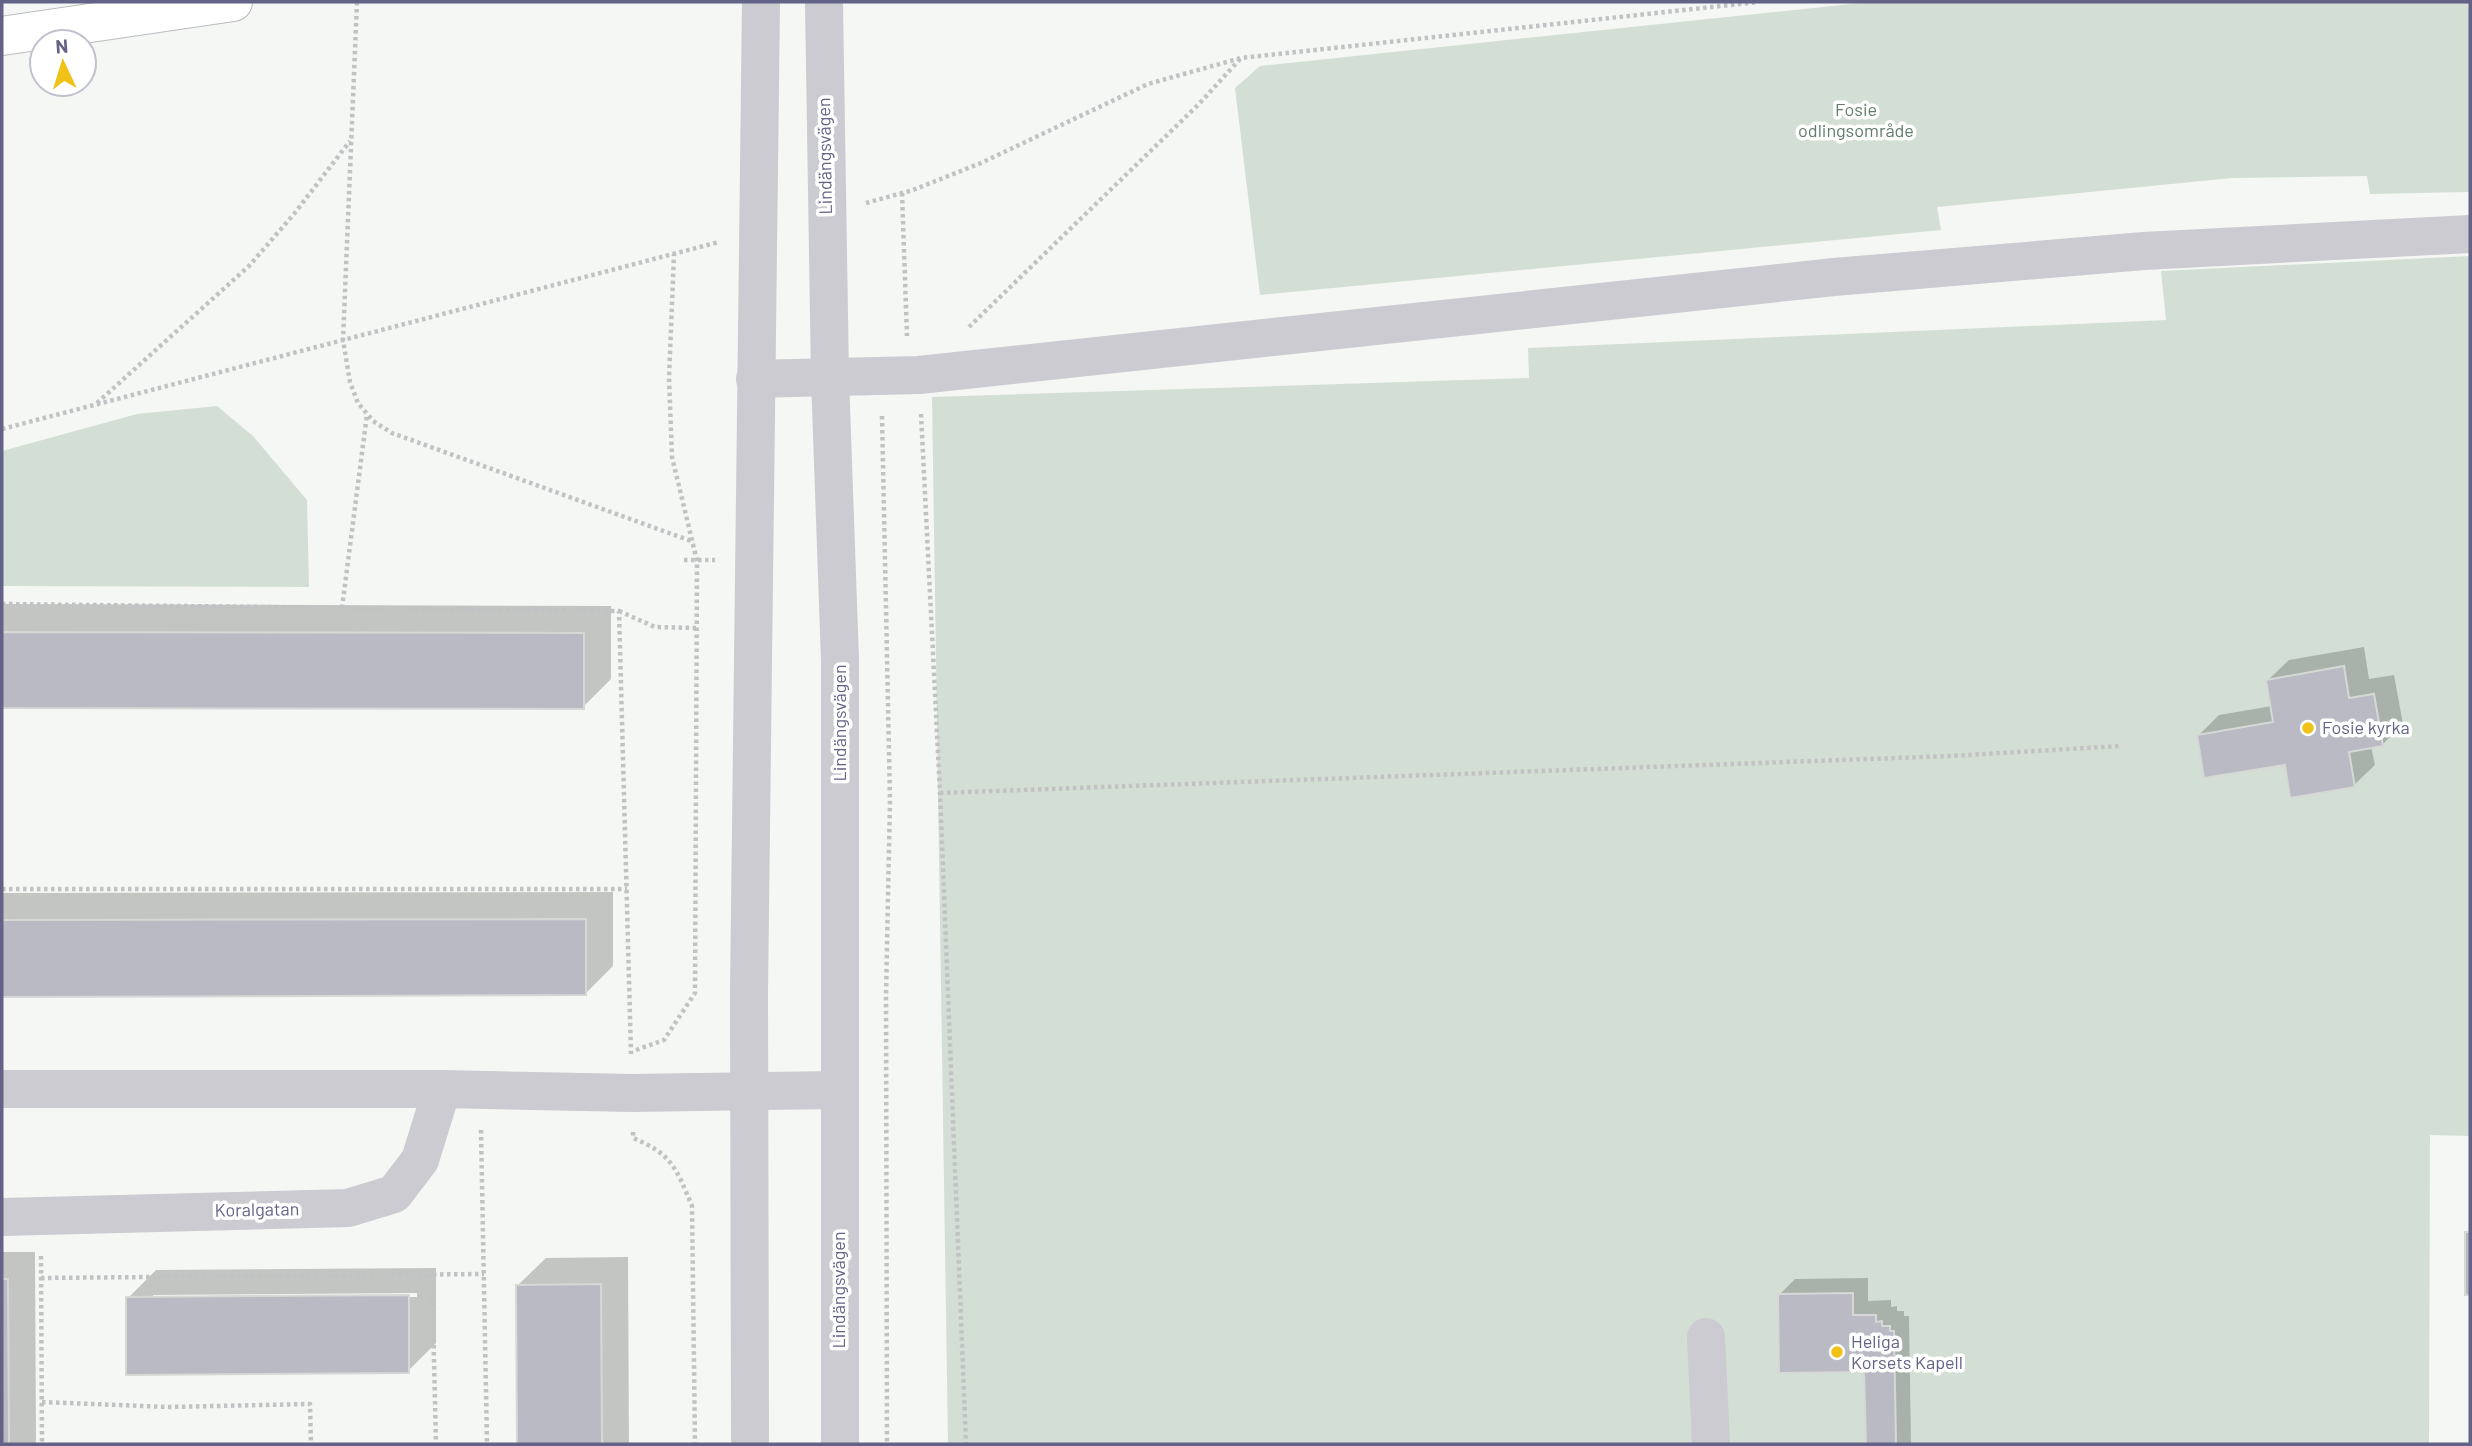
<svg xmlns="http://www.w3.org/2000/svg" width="2472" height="1446" viewBox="0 0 2472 1446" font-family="Barlow,sans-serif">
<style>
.green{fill:#d3dfd5}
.shadow{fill:#0003;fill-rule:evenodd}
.building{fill:#b9bac4;stroke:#d6d8d5;stroke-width:2}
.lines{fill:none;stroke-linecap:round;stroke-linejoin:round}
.highway-casing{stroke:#bcbcc1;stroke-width:40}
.path{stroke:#c2c2c5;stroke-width:4.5;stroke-dasharray:3.5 3.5;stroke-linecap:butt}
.minor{stroke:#cbcbd1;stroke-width:38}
.highway{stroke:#fff;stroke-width:38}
.poi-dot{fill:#f2c117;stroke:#fff;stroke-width:2.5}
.labels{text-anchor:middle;stroke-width:7;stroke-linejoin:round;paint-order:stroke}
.park-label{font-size:18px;fill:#627d6b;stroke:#fff}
.street-label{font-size:18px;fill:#636387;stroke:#fff}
.poi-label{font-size:18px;fill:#636387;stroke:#fff;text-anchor:start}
</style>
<rect width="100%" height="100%" fill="#f4f7f3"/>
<g class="green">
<path d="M1870,2H2470V192L2370,194L2367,176L2232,178L1937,207L1941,230L1260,295L1235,88L1260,66Z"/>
<path d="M2470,256V1136L2430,1135L2429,1444H948L932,397L1529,378L1528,348L2166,320L2161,271Z"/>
<path d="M217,406L253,436L307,500L309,587L2,586V451L137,414Z"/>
</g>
<g class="shadow">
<path d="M2,604L611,606V679L583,707L2,706Z"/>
<path d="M2364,647L2369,679L2394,675L2403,724L2382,745L2371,746L2375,765L2354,785L2199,735L2219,715L2272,706L2268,680L2289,660Z"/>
<path d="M613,892V966L585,994L2,995V893Z"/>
<path d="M2,1252H35L36,1444H2Z"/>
<path d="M628,1257L629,1444H519L518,1285L546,1258Z"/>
<path d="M436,1268V1343L408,1371L128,1298L156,1270ZM417,1293V1297L153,1299V1295Z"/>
<path d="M1868,1278V1301L1891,1300V1307L1897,1306V1311H1904V1316H1909L1911,1444H1867L1866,1370L1779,1295L1795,1279Z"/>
</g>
<g class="building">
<path d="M2,632L584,633V709L2,708Z"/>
<path d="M2344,666L2349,698L2374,694L2383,746L2349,752L2355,787L2290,798L2285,765L2204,778L2197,735L2273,722L2266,680Z"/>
<path d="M586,919V995L2,997V920Z"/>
<rect x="2465" y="1232" width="5" height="63"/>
<path d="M2,1279H8L9,1444H2Z"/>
<path d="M601,1284L602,1444H517L516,1285Z"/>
<path d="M1853,1293V1315H1876V1322L1882,1321V1326H1890V1331H1894L1896,1444H1866L1864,1372L1779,1373L1778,1294Z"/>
<path d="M409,1295V1373L126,1375V1297Z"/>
</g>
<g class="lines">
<g class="highway-casing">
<path id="highway" d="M2,36L233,2"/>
</g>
<g class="path">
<path d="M357,2L343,340L350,382L358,403L373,421L392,433L694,542"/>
<path d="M902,193L907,336"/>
<path d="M866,203L913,190L981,163L1148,84L1241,58L1758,2"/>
<path d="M969,327L1199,104L1241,58"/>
<path d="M97,403L249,266L294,214L350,141"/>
<path d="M921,414L940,793L966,1444"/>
<path d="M882,416L890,800L886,995L887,1444"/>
<path d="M2,429L719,242"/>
<path d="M684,560H715"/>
<path d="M2,604L619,611L631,1054"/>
<path d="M342,608L367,414"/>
<path d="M619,611L655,627L696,628"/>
<path d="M940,793L1950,756L2120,746"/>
<path d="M2,889H627"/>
<path d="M636,1050L664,1040L695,993L697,561L672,457L669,378L674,254"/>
<path d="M481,1130L487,1444"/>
<path d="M633,1132V1138C672,1154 676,1168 692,1206L695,1444"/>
<path d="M41,1256L42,1444"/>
<path d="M432,1275L436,1444"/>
<path d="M41,1278L484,1274"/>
<path d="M42,1402L168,1407L310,1404L311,1444"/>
</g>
<g class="minor">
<path d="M824,2L830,378L840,660V1444"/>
<path d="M755,379L919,375L1834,277L2144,251L2470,234"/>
<path d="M2,1089H442L632,1093L839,1090"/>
<path d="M2,1217L348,1208L394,1194L420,1160L442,1089"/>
<path d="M1706,1337L1711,1444"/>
<path d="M750,1444L749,992L761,2"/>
</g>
<use href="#highway" class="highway"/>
</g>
<g class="poi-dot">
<circle cx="2308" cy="728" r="7"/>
<circle cx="1837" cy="1352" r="7"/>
</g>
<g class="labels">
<g class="park-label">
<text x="1856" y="116">Fosie<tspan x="1856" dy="21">odlingsområde</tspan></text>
</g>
<g class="street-label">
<text transform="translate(825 156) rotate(-91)" y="6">Lindängsvägen</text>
<text transform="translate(840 723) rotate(-90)" y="6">Lindängsvägen</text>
<text transform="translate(257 1210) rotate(-1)" y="6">Koralgatan</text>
<text transform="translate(839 1290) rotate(-90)" y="6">Lindängsvägen</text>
</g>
<g class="poi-label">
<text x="2322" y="734">Fosie kyrka</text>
<text x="1851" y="1348">Heliga<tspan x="1851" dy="21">Korsets Kapell</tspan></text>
</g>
</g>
<rect width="2472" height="1446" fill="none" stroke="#636387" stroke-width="7"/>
<g transform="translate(63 63) rotate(356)"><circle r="33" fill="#ffffff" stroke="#c1c1cf" stroke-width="2"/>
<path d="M0-5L12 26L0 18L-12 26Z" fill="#f2c117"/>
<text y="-10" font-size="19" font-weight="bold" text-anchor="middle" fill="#636387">N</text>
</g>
</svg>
